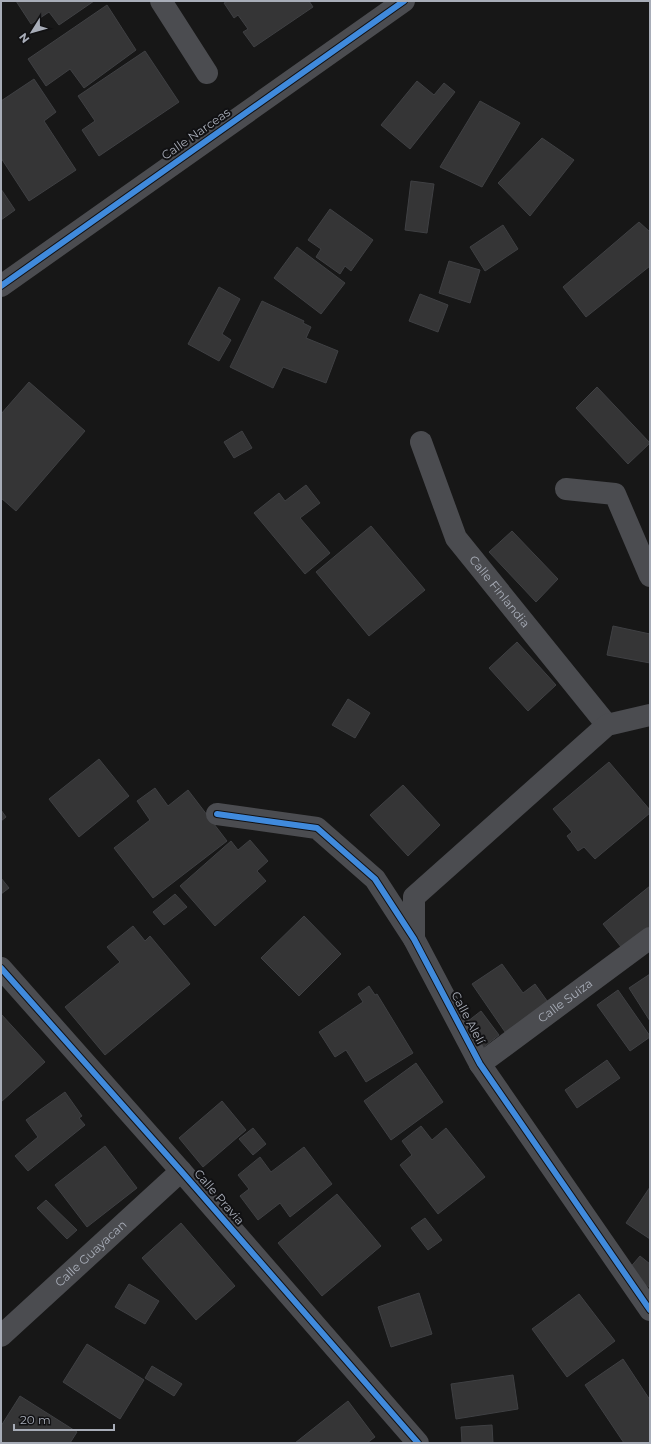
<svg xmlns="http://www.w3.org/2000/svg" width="651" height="1444" viewBox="0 0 651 1444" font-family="Montserrat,sans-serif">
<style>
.building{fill:#353536;stroke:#3f4043}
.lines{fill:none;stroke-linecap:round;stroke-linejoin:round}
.minor{stroke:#4b4c50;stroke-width:22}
.cycleway-casing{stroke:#111113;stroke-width:8}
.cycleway{stroke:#408adc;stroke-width:6}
.labels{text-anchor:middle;stroke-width:4;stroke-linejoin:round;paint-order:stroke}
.street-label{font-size:12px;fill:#a8adb8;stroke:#111113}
</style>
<rect width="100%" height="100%" fill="#171717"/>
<g class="building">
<path d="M16,1H94L59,25L49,12L31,24Z"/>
<path d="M228,1H309L313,7L254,47L243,32L248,29L238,15L234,18L224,3Z"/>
<path d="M107,5L136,50L84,88L70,69L46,86L28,59Z"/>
<path d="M145,51L179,102L99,156L82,130L95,121L78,96Z"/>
<path d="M34,79L56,112L44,121L76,170L29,201L1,158V101Z"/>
<path d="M417,81L434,95L444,83L455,92L410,149L381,125Z"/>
<path d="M480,101L520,123L482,187L440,167Z"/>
<path d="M542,138L574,160L530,216L498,183Z"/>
<path d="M411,181L434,184L427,233L405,230Z"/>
<path d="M1,189L15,210L1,220Z"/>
<path d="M330,209L373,240L351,271L345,266L340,274L316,257L321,249L308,240Z"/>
<path d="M639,222L650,232V266L586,317L563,287Z"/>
<path d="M503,225L518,249L485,271L470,247Z"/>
<path d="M297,247L345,283L321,314L274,278Z"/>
<path d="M449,261L480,270L470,303L439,293Z"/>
<path d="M219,287L240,299L222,334L231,340L219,361L188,344Z"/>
<path d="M420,294L448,305L438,332L409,321Z"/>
<path d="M262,301L304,321L303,323L311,327L306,338L338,351L326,383L283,367L273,388L230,367Z"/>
<path d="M29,382L85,431L16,511L1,498V414Z"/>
<path d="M597,387L650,443L628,464L576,408Z"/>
<path d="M242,431L252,448L234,458L224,442Z"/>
<path d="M306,485L320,503L300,518L330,553L305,574L254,513L279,493L285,501Z"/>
<path d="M371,526L425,590L369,636L316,572Z"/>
<path d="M512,531L558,579L536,602L489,552Z"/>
<path d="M613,626L650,634V663L607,655Z"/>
<path d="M517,642L556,685L528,711L489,668Z"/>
<path d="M348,699L370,713L355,738L332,725Z"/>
<path d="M99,759L129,796L79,837L49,799Z"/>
<path d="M609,762L650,810V813L595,859L584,847L578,851L567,836L572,832L553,809Z"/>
<path d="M403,785L440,825L408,856L370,815Z"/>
<path d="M155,788L168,806L188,790L227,841L153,898L114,848L150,820L137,801Z"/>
<path d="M1,810L6,817L1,821Z"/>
<path d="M250,840L268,861L257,871L266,881L215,926L180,886L231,841L238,850Z"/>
<path d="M1,878L9,888L1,894Z"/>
<path d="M650,886V931L625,952L603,924Z"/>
<path d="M175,894L187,907L164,925L153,912Z"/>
<path d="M304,916L341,954L299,996L261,958Z"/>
<path d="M133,926L145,941L150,936L190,984L105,1055L65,1007L120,962L107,947Z"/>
<path d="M502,964L523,993L535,984L550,1005L530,1015L505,1032L472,984Z"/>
<path d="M650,974V1021L629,988Z"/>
<path d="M369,986L375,995L377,994L413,1053L366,1082L346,1050L335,1057L319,1032L363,1002L358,994Z"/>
<path d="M618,990L650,1036V1037L630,1051L597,1005Z"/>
<path d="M481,1011L499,1035L481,1049L463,1025Z"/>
<path d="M1,1014L45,1062L1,1102Z"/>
<path d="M607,1060L620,1078L577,1108L565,1090Z"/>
<path d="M416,1063L443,1102L391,1140L364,1101Z"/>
<path d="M65,1092L82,1116L79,1118L85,1125L28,1171L15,1156L38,1137L26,1120Z"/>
<path d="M222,1101L246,1130L203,1167L179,1138Z"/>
<path d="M421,1126L432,1140L446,1128L485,1177L438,1214L400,1165L412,1155L402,1141Z"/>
<path d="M253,1128L266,1144L253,1155L239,1139Z"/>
<path d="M105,1146L137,1188L87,1227L55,1185Z"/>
<path d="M304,1147L332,1184L290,1217L280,1203L258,1220L240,1196L249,1189L238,1175L260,1157L271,1172Z"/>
<path d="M650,1187V1239L626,1223Z"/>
<path d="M337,1194L381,1246L322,1296L278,1243Z"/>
<path d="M46,1200L77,1230L67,1239L37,1208Z"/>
<path d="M425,1218L442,1240L428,1250L411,1228Z"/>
<path d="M181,1223L235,1286L196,1320L142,1258Z"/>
<path d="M640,1256L650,1264V1288L628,1270Z"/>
<path d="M129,1284L159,1301L145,1324L115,1307Z"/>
<path d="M419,1293L432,1334L391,1347L378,1307Z"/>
<path d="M579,1294L615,1341L567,1377L532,1329Z"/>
<path d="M87,1344L144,1380L120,1419L63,1382Z"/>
<path d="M623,1359L650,1400V1443H624L585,1385Z"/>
<path d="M152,1366L182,1384L174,1396L145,1378Z"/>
<path d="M513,1375L518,1409L456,1419L451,1384Z"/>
<path d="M20,1396L77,1432L70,1443H1V1426Z"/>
<path d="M348,1401L375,1437L367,1443H295Z"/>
<path d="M492,1425L493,1443H462L461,1427Z"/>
</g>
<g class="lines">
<g class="minor">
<path d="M161,1L207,73"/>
<path d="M1,286L404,1"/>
<path id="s1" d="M421,442L456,538L607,725"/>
<path d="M566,489L615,494L650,576"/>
<path d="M217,814L317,828L375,879L414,939L480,1064L650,1310"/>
<path d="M414,939V897L607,725L650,715"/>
<path d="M1,968L181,1171L418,1443"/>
<path id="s2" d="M480,1064L650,938"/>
<path id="s3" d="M1,1336L181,1171"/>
</g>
<g class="cycleway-casing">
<g id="cycleway">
<path d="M1,286L404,1"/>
<path d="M217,814L317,828L375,879L414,939L480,1064L650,1310"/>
<path d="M1,968L181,1171L418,1443"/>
</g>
</g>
<use href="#cycleway" class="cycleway"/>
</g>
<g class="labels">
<g class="street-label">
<text transform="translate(196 134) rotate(-35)" y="4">Calle Narceas</text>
<text dy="4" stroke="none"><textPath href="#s1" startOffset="171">Calle Finlandia</textPath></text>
<text dy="4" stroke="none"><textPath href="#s2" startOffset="106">Calle Suiza</textPath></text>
<text transform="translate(468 1018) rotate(62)" y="4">Calle Alelí</text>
<text transform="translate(219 1197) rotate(49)" y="4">Calle Pravia</text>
<text dy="4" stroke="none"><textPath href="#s3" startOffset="122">Calle Guayacan</textPath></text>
</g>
</g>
<rect width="651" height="1444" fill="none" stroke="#a8adb8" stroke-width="4"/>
<g transform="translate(32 32) rotate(233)" stroke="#111113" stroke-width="3" paint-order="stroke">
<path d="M0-3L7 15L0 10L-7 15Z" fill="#a8adb8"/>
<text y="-6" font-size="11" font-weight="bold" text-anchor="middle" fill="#a8adb8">N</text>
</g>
<path d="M14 1424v6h100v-6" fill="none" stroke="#a8adb8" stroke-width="2"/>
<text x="20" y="1424" font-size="12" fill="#a8adb8" stroke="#111113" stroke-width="3" paint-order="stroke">20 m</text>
</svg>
